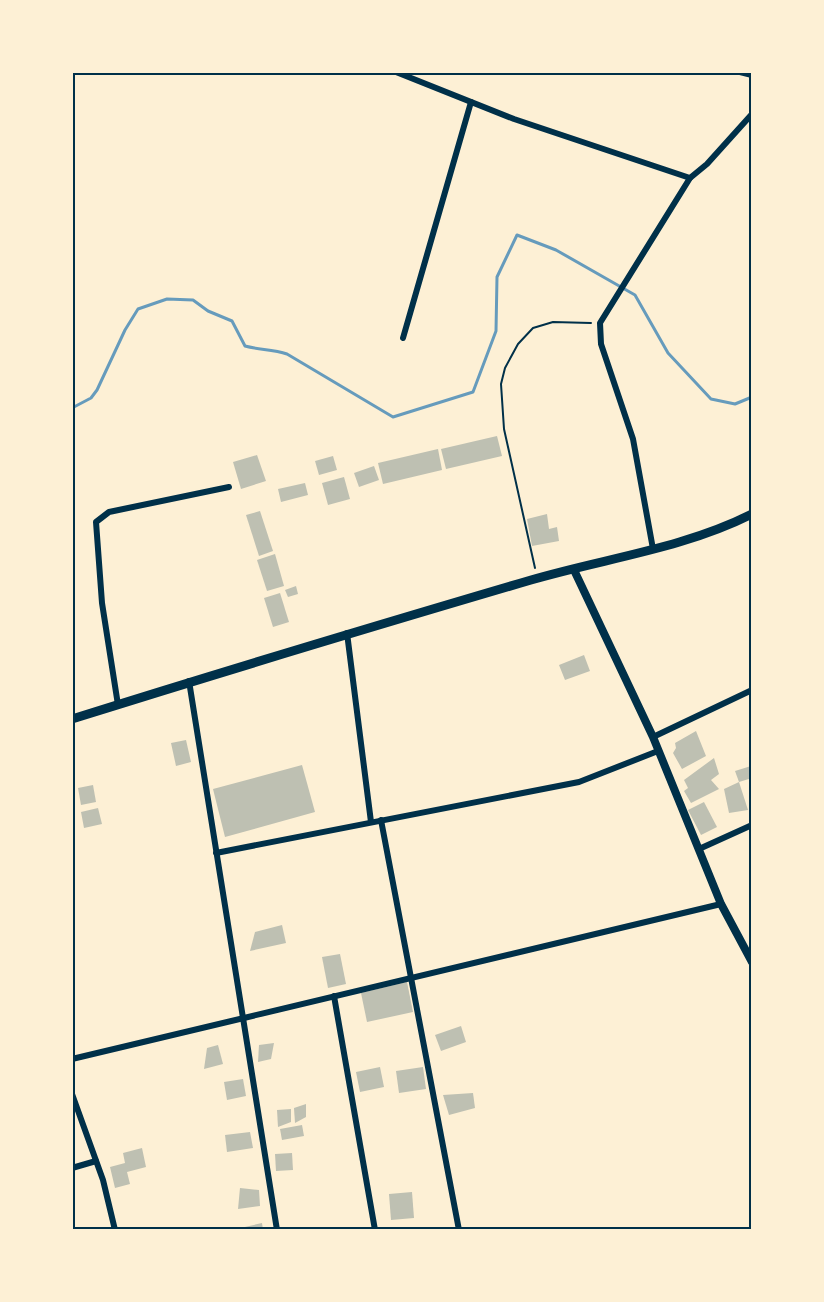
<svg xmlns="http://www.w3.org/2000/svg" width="824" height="1302" viewBox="0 0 824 1302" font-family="'PT Sans Narrow',sans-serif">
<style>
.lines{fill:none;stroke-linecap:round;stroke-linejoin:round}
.stream{stroke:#669bbc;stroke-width:3}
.building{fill:#bec0b2}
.path{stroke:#003049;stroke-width:2}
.minor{stroke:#003049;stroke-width:6}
.tertiary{stroke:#003049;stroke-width:8}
.primary{stroke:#003049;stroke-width:9}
.neatline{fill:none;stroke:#003049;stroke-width:2}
</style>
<rect width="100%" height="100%" fill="#fdf0d5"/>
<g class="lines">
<path class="stream" d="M72,408L91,398L97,390L125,330L138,309L167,299L193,300L208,311L232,321L245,346C259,350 273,349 287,354L393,417L473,392L496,331L497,277L517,235L556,250L635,295L668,353L711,399L735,404L752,397"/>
</g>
<g class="building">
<path d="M497,436L502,456L446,469L441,449Z"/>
<path d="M438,449L442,470L383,484L378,463Z"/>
<path d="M257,455L266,481L241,489L233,462Z"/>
<path d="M333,456L337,470L319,475L315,461Z"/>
<path d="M374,466L379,480L359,487L354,473Z"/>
<path d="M344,477L350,499L328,505L322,483Z"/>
<path d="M305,483L308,495L281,502L278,489Z"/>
<path d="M260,511L273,551L259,556L246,515Z"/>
<path d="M547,514L549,529L557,527L559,541L532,546L527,519Z"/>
<path d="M275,554L284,586L267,591L257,560Z"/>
<path d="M296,586L298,594L288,597L285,590Z"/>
<path d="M280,593L289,622L273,627L264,598Z"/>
<path d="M584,655L590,671L565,680L559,665Z"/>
<path d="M696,731L706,756L682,769L673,753L676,748L675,743Z"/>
<path d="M186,740L191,762L176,766L171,743Z"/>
<path d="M714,758L719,774L711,780L719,789L691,803L684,791L688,788L684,780Z"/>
<path d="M302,765L315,812L225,837L213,789Z"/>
<path d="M751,766L752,778L739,782L735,771Z"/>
<path d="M739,782L748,810L729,813L724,789Z"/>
<path d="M93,785L96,802L81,805L78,788Z"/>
<path d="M704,802L717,827L701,835L688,810Z"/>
<path d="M98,808L102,824L84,828L81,812Z"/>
<path d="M282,925L286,943L250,951L255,932Z"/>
<path d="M340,954L346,984L328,988L322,957Z"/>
<path d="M407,982L413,1012L367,1022L361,993Z"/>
<path d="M461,1026L466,1042L441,1051L435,1035Z"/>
<path d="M274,1043L271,1059L258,1062L259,1045Z"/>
<path d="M218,1045L223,1064L204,1069L207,1048Z"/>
<path d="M380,1067L384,1087L360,1092L356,1072Z"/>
<path d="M423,1067L426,1089L399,1093L396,1071Z"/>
<path d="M243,1079L246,1096L227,1100L224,1082Z"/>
<path d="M473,1093L475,1108L449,1115L443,1095Z"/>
<path d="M306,1104V1117L295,1123L294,1108Z"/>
<path d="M291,1109V1122L278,1127L277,1110Z"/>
<path d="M302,1125L304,1136L282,1140L280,1129Z"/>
<path d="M250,1132L253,1148L227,1152L225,1135Z"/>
<path d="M142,1148L146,1167L127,1172L130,1184L115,1188L110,1167L125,1163L123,1153Z"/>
<path d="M292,1153L293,1170L276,1171L275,1154Z"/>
<path d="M240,1188L259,1190L260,1206L238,1209Z"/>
<path d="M412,1192L414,1218L391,1220L389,1194Z"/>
<path d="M262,1223L263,1230H237L236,1229Z"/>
</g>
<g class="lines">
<path class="path" d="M535,568L504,429L501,384L505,368L518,344L533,328L553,322L591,323"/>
<g class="minor">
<path d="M396,72L514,119L690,178L707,164L752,114"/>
<path d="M740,72L752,75"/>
<path d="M403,338L471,102"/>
<path d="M653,549L633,439L601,344L600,323L690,178"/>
<path d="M347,633L371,822"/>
<path d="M189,681L277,1230"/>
<path d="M118,705L102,603L96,522L109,512L229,487"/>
<path d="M653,737L752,690"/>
<path d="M381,820L459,1230"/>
<path d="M699,849L752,825"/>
<path d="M216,853L579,782L658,751"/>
<path d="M334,996L375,1230"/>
<path d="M72,1059L721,904"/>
<path d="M72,1094L103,1180L115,1230"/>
<path d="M72,1168L96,1161"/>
</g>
<path class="tertiary" d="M574,570L653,737L721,904L752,962"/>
<path class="primary" d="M72,719C225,671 378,625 531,580C606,558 682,549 752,514"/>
</g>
<rect width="824" height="1302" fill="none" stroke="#fdf0d5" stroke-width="147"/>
<rect x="74" y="74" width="676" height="1154" class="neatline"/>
</svg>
